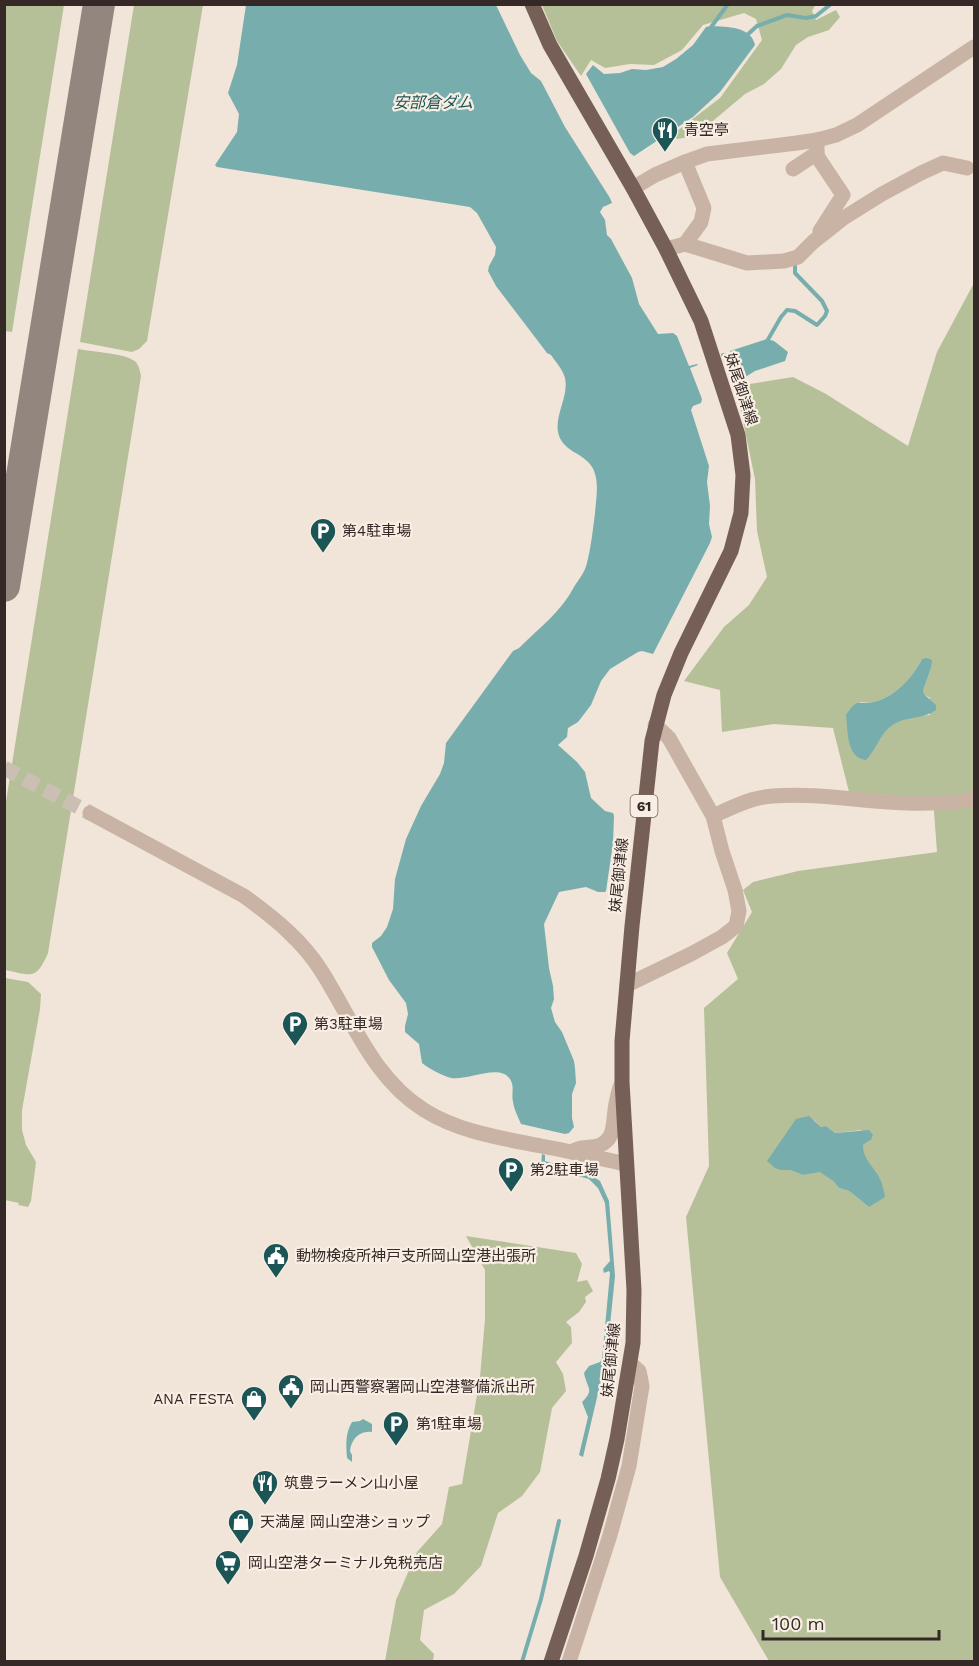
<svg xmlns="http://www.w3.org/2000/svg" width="979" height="1666" viewBox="0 0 979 1666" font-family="'Work Sans','Noto Sans JP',sans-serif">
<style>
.green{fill:#b5c098;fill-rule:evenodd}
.water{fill:#77aead}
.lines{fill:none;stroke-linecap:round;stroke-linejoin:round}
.stream{stroke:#77aead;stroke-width:4}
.taxiway{stroke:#92867f;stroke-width:32}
.minor-tunnel{stroke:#cbbfb4;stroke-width:15;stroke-dasharray:15 8;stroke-linecap:butt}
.minor{stroke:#c9b3a4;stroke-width:15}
.major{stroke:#765f57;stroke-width:15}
.labels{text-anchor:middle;stroke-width:4.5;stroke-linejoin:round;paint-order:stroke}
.shield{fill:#f9eee4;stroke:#6f645f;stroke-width:1.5}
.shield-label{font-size:14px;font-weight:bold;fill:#342926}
.poi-label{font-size:15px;fill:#342926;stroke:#f9eee4;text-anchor:start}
.street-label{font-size:15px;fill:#342926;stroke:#f9eee4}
.water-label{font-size:16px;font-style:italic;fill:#1c5555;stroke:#f9eee4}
</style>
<rect width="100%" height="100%" fill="#f1e4d8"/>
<g class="green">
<path d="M816,4L812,11L816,20L836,10L840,17L829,30L808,37L796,45L781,69L764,84L745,94L695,136L677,139L673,134L720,98L762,40L756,19L744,13L703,25L682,50L654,65L630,64L605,68L591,60L581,76L557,41L542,5Z"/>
<path d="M4,5H64L12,332L4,331Z"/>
<path d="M134,5H203L147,341L139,349L132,352L80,342Z"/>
<path d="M974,283V1661H769L720,1577L686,1217L709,1166L704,1008L738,979L727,953L752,912L743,890L753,882L798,871L937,852L933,798L849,792L833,728L774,724L722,732L720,690L684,681L724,627L749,605L767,577L757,531L755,479L738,397L750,384L793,377L826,394L908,446L937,352ZM922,659L931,668L923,691L925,695L930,698V715C912,717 894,718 882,734C877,740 874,749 870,755L859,702C863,702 869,703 873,702C894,698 913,677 922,659ZM814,1120L821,1127L826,1126L835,1133L861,1130L871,1140L863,1145C862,1156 868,1165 876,1172L869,1207L849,1191L839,1188L833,1181L820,1171L803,1175L790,1170Z"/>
<path d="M78,349C92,352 126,353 136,362C139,366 140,371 141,376L48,953C36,981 31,975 5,970V808Z"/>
<path d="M5,978L28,982L41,994L40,1009L22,1110V1130L26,1145L36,1162L31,1201L28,1207L18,1205L19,1203L5,1200Z"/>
<path d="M466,1236L576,1253L582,1264L577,1282L587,1280L593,1291L585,1297L586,1302L579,1312L566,1322L571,1327L572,1343L556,1362L563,1374L566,1391L552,1408L540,1472L522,1496L498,1513L481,1566L454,1594L424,1610L420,1640L434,1654L433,1661H385L396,1600L417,1552L442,1524L449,1487L462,1484L480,1377L485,1319V1270Z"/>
</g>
<g class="water">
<path d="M246,5H496L520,55L531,73L541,81L565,127L610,198L612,203L603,207L600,212L605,220L607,235L611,239L632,278L639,304L658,334L673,333L677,336L689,366L697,364L698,365L690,368L702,399L701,403L693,406L691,410L709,466L707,482L710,506L709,524L712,537L710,543L653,654L642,651L638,652L610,669L601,681L591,705L578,722L568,728L567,737L558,745L577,762L585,772L591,798L605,811L613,813L614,816L613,843L606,891L605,892H598L586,887L559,892L544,924L549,968L553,986L554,999L551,1008L555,1022L562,1032L574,1061L575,1068L576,1083L572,1094V1118L574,1127L569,1133L565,1134L521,1124C518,1117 514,1109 513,1102C511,1093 515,1087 510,1079C499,1063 468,1081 451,1078C443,1076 428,1068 422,1063L419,1044L405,1032V1026L408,1014L406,1003L389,980L372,947V943L381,936L387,927L393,909L395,879L406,839L421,806L440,774L444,763L446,743L513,651L519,648C539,628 561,612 574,587C579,579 585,572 587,563C591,547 593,529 595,513C596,499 600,480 592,467C583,452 562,452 558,432C555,414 569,396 565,378C563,370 556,362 551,355L547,353L496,286L488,271L489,266L495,255L496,247L477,213L470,207L217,167L215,165L237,132L239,114L228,93L237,65Z"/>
<path d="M711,26C727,27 751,26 755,45L720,92L693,117L634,156L630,153L586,74L593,65L604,74L620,73L632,69L646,70L663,67L676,59L693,45L706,27Z"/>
<path d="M767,339L774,341L788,352L785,361L755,371L739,381L736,380L730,351Z"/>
<path d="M927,658L932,660L931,668L923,691L925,695L936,705V710C925,719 909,716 896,723C880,731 878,748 866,760C846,758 848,730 846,715C858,697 857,705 873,702C894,698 913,677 922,659Z"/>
<path d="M809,1116L821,1127L826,1126L835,1133L869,1130L873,1135L871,1140L863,1145C863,1161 876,1168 881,1181C883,1186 884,1192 885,1197L869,1207L849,1191L839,1188L833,1181L820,1172L803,1175L790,1170H781L775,1168L767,1161L796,1119Z"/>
<path d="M542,1154L545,1155V1161L591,1175L600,1181L609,1201L615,1276L607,1355L583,1457L579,1455L588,1417L582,1402C595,1389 587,1389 584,1373L589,1366L600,1362L602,1359L610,1273L609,1271L604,1273L603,1269L610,1261L605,1203L598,1188L589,1179L544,1167L541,1165Z"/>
<path d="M363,1419L372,1424V1432C360,1430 351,1439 350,1451L352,1455V1462L347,1458C346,1445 345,1434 352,1422L360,1421Z"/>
</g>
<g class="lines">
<g class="stream">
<path d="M709,30L728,4"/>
<path d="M746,36L757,26L787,15L806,18L816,16L831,4"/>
<path d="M766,343L781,317L787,310L795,311L817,325L825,316L827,311L822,301L795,273V264"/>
<path d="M723,355L734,358"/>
<path d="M522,1662L541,1599L559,1521"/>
</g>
<path class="taxiway" d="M4,586L99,4"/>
<path class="minor-tunnel" d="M4,768L90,813"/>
<g class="minor">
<path d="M817,140V156L843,195L820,231"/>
<path d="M685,162L704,208L701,222L685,244"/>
<path d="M793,169L817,153"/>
<path d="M633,188L655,175L685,162L707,154L797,143L817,140L836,135L857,125L974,47"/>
<path d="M666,249L685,244L747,263L784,261L798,257L813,242L842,219L882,194L921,173L943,163L967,168"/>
<path d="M90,813L244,896C274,918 303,941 322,972C353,1021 373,1078 424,1110C459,1132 501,1138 541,1146C569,1151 598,1158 626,1164"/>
<path d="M713,816C733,807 752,797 773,796C825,792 877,805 929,803C945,803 960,803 974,798"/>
<path d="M627,985L691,954L722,937L736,926L739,911L735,890L722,851L713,816L669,738L655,725"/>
<path d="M575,1150C582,1146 591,1148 598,1146C615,1140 613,1124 615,1110C616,1102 618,1094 620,1087"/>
<path d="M569,1662L610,1535L629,1466L642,1386L639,1371L630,1363"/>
</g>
<path class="major" d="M532,4L550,45L633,188L666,249L701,321L738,435L743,475L741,513L731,551L681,653L664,695L652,741L632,926L622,1041V1082L634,1290L633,1343L617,1439L608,1479L586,1556L551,1662"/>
</g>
<defs>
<g id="restaurant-pin" transform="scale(1.35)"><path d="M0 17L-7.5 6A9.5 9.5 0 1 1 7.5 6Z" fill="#1c5555" stroke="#f9eee4"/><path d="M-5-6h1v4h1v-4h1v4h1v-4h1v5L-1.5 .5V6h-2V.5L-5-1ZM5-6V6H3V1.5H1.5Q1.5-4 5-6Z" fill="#fff"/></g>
<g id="parking-pin" transform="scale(1.35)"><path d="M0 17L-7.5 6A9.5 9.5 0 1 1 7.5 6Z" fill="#1c5555" stroke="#f9eee4"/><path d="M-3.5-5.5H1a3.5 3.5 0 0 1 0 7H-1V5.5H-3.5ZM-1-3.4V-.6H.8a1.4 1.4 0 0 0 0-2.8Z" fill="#fff"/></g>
<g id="civic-pin" transform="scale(1.35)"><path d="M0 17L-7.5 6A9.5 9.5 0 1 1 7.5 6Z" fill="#1c5555" stroke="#f9eee4"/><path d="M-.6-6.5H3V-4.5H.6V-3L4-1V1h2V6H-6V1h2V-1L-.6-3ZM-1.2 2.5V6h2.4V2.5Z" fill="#fff"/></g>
<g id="shop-pin" transform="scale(1.35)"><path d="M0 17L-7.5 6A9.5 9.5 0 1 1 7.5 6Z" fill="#1c5555" stroke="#f9eee4"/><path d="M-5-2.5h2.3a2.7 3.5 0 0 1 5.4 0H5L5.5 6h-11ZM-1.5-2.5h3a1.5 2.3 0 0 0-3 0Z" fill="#fff"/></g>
<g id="supermarket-pin" transform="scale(1.35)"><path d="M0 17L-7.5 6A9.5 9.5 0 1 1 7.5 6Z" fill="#1c5555" stroke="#f9eee4"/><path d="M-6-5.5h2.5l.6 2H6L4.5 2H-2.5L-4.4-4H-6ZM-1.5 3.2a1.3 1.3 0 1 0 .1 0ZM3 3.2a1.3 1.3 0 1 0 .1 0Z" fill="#fff"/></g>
</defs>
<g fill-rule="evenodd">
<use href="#restaurant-pin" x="665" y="130"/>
<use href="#parking-pin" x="323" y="531"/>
<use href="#parking-pin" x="295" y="1024"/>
<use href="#parking-pin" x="511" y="1170"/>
<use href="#civic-pin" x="276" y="1256"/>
<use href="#civic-pin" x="291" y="1387"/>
<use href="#shop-pin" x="254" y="1399"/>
<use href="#parking-pin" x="396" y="1424"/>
<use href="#restaurant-pin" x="265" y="1483"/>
<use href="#shop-pin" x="241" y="1522"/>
<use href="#supermarket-pin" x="228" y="1563"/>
</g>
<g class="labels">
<rect class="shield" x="630.5" y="795" width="27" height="22" rx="4.5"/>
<g class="shield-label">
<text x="644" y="811">61</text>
</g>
<g class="poi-label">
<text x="684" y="135">青空亭</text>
<text x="342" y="536">第4駐車場</text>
<text x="314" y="1029">第3駐車場</text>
<text x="530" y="1175">第2駐車場</text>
<text x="296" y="1261">動物検疫所神戸支所岡山空港出張所</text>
<text x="310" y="1392">岡山西警察署岡山空港警備派出所</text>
<text x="234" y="1404" text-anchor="end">ANA FESTA</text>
<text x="416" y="1429">第1駐車場</text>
<text x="284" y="1488">筑豊ラーメン山小屋</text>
<text x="260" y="1527">天満屋 岡山空港ショップ</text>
<text x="248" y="1568">岡山空港ターミナル免税売店</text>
</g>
<g class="street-label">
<text transform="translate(741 389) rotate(72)" y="5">妹尾御津線</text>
<text transform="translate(619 875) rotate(-84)" y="5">妹尾御津線</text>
<text transform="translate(611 1360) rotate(-84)" y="5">妹尾御津線</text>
</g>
<g class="water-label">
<text x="433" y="108">安部倉ダム</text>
</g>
</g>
<rect width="979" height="1666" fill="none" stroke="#342926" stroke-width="12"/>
<path d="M763 1630v9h176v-9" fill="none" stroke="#342926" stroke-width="3"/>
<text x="772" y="1630" font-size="18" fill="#342926" stroke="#f9eee4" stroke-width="4.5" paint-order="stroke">100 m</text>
</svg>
